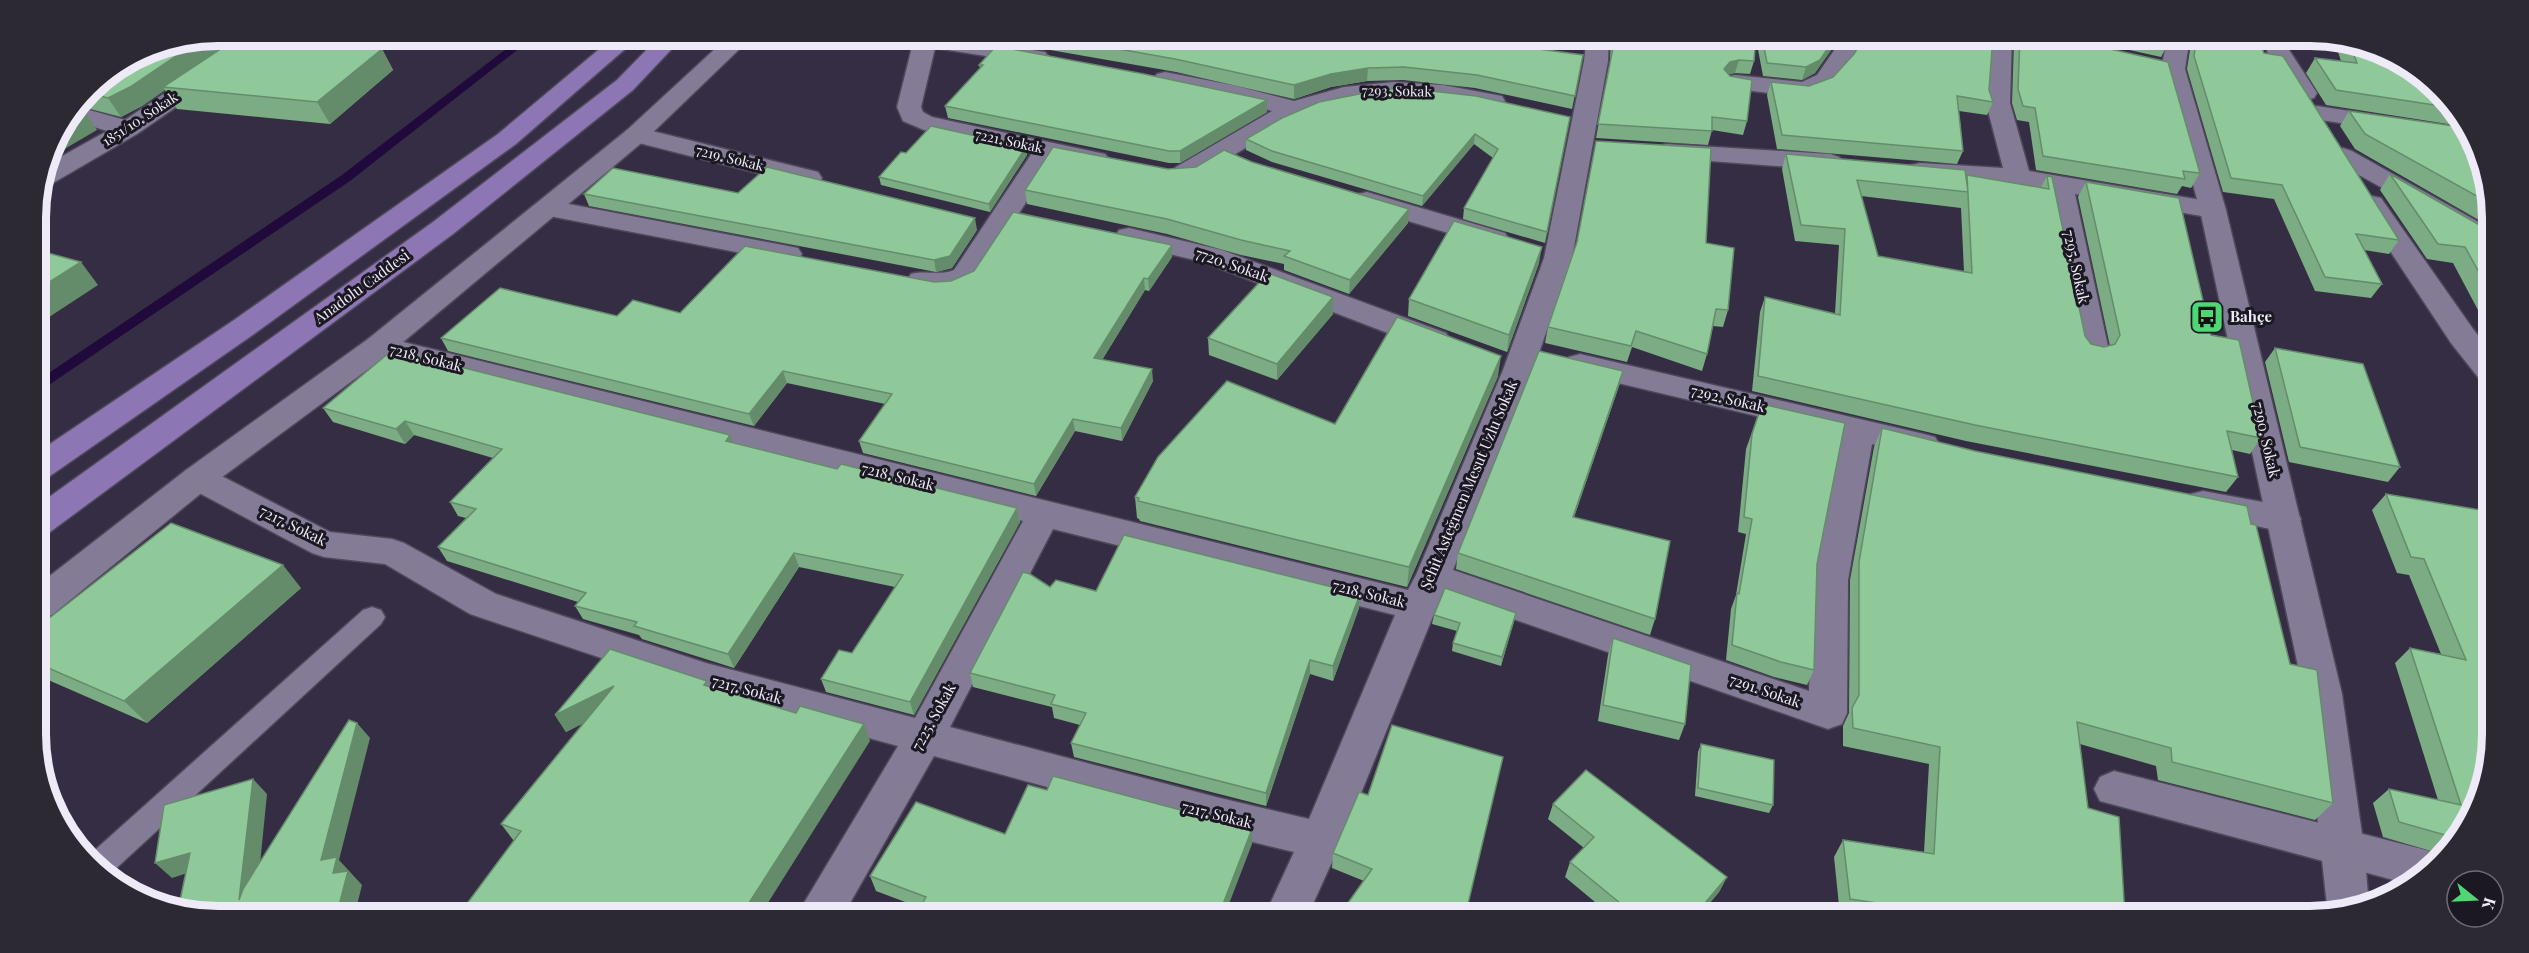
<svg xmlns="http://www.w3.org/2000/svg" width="2529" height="953" viewBox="0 0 2529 953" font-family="'Playfair Display',serif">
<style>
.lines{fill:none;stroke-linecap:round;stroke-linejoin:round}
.stream{fill:#20093b;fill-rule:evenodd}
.service-casing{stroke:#4f485b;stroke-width:3}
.minor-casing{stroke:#4f485b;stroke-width:3}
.tertiary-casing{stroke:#4f485b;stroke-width:3}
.trunk-casing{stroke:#4f485b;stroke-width:3}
.service{fill:#847c96;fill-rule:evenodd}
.minor{fill:#847c96;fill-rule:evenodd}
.tertiary{fill:#847c96;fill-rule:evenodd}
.trunk{fill:#8c76b3;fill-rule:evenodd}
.wall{fill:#7bac84;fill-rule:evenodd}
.shaded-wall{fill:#648c6b}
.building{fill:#8fc899;stroke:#648c6b;stroke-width:1.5}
.labels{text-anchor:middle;stroke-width:6;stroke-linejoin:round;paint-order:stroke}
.far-street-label{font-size:14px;fill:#eeeaf8;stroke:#1b1822}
.street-label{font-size:15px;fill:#eeeaf8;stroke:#1b1822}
.poi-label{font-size:15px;font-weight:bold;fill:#eeeaf8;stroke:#1b1822;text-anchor:start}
.rim{fill:none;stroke:#eeeaf8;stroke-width:8}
</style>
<rect width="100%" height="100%" fill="#352d43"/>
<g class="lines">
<path class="stream" d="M523,36H535L350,181L37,393V381L342,175Z"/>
<g class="service-casing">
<path id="service" d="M372,607L381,610L385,617L381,624L110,874L86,858L363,610Z"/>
</g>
<g class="minor-casing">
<g id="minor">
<path d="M249,36H275L272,41L137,134L53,183L42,184L48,164L107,131L69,119L79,107L125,120Z"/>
<path d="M749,36H944L1045,52L1049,57L1045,62L1037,64L935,48L921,107L923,112L932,117L1105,154L1109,159L1105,164L1096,167L1055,158L974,282L943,291L911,286L907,280L911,274C926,270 940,276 954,270L1032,153L924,130L903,121L897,107L912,47H816L760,43L752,41Z"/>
<path d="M1587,36H1609L1608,61L1572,258L1533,370L1453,570L1809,691L1812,580L1841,436L1580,374L1569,371L1565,364L1569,357L1580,354L1924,434L1935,437L1940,445L1935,453L1924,456L1872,444L1848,580L1847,713L1842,724L1828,729L1442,594L1342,840L1307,917H1264L1294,852L1216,833L934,756L842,917H797L804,903L898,746L706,693L470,614L385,564L324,557L312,553L186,486L181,478L186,470L198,466L210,470L330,532L392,539L404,543L496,594L706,663L915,718L1023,521L368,353L364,346L368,339L379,336L1408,590L1416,575L1503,370L1544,258L1584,61ZM1053,529L1395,615L1309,819L1216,797L950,727Z"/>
<path d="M1844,36H1866C1848,65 1841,88 1805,97L1735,89L1727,87L1723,82L1727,77L1735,75L1802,82L1817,75Z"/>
<path d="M1990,36H2012L2010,103L2029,171L2213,202L2222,204L2226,210L2222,216L2213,218L2075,194L2109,351L2105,358L2094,361L2083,358L2079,351L2047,190L2018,185L1920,179L1911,177L1907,171L1911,165L1920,163L2003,168L1986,103Z"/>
<path d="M2258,36H2280L2317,93L2314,98L2305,100L2296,98Z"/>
<path d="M1165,72L1237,86L1294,101L1344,87L1394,82L1443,85L1502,96L1505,101L1502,106L1493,108L1419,97H1369L1345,101L1290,121L1194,179L1185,181L1176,179L1172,173L1176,167L1272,111L1234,100L1157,84L1153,79L1157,74Z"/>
<path d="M2317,106L2468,129L2476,144L2308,118L2305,113L2308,108Z"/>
<path d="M636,127L818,172L822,178L818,184L809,186L627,140L623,135L627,130Z"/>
<path d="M1666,144L1830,154L1839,157L1843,162L1839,167L1830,170L1657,157L1653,152L1657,147Z"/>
<path d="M2343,148L2352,151L2491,229L2492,249L2482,247L2429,214L2334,161L2330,156L2334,151Z"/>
<path d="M1367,192L1505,233L1509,239L1505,245L1495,247L1358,206L1354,200L1358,194Z"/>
<path d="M2372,196L2381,198L2473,329L2492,353V384L2481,381L2451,343L2359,204L2363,198Z"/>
<path d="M548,200L788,246L798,248L802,254L798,260L788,262L539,214L535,208L539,202Z"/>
<path d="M1129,228L1222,250L1446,333L1450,340L1446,347L1435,350L1424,347L1203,262L1119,242L1115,236L1119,230Z"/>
<path d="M2203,491L2284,506L2296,510L2301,519L2296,528L2284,532L2191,512L2186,503L2191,494Z"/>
<path d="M2114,771L2430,851L2444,856L2422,879L2412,885L2100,801L2094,789L2100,777Z"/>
</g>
</g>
<g class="tertiary-casing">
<g id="tertiary">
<path d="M729,36H753L645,140L390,353L210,486L52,615L39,619L38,585L186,470L368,339L627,130Z"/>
<path d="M2168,36H2190L2185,69L2226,210L2342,694L2364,848L2369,906L2328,915L2304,694L2200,210L2161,69Z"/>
</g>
</g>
<g class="trunk-casing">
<g id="trunk">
<path d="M615,36H640L516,144L254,334L50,476L38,480V452L234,320L498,134Z"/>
<path d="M660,36H684L633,90L453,234L50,532L38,536V505L433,222L617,80Z"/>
</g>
</g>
<use href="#service" class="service"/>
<use href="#minor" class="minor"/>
<use href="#tertiary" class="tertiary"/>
<use href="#trunk" class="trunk"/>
</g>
<g class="wall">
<path d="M1010,36H1441L1583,55L1572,109L1475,88L1403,80L1367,81L1331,87L1294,99L1176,72L1011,43Z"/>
<path d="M1480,36H1585L1583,49Z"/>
<path d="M1611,36H1841L1815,73L1802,80L1763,76L1756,39L1754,61L1750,74L1735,73L1729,74L1747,121L1743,135L1712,130L1708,145L1596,138L1610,61Z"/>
<path d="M2016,36H2052L2200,173L2191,188L2182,186L2177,194L2036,170L2029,122L2017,120L2012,103L2014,41Z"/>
<path d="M2066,36H2170L2168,44L2161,57Z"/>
<path d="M2197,37L2264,53L2399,240L2389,254L2364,250L2382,284L2371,298L2315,291L2274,199L2223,192L2187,69L2190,50Z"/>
<path d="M2334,40L2369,46L2448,98L2467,127L2326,105L2306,73L2315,58L2341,61Z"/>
<path d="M382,49L393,70L330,124L177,109L165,90L142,106L121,117L79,106L98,82Z"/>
<path d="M1854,54L1989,90L1993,102L1987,115L1959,111L1963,151L1957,164L1777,149L1767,95L1771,82L1809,86L1833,77Z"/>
<path d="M979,65L1267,100V112L1180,163H1169L948,118L945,106L980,68Z"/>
<path d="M2349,111L2491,194V227L2355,149L2340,126Z"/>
<path d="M1570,117L1545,243L1463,219L1464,208L1493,158L1474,144L1422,206L1272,162L1246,150V139Z"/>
<path d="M1026,147L1027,155L990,212L881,185L879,177Z"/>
<path d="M1786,154L1966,177L2041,187L2047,176L2085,336L2091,344L2104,347L2110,346L2078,197L2086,182L2211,335L2261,438L2250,454L2232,450L2238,477L2226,492L1966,441L1752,391L1760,312L1765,297L1835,314L1839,245L1795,241L1782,169ZM1861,196L1961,208L1964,272L1878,256Z"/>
<path d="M2390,174L2492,232V328L2487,327L2453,263L2427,259L2380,190Z"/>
<path d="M1025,190L1408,223L1349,294L1284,270V264L1241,255L1167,234L1027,204Z"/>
<path d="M738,193L977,230L952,268L936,272L589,206L584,194Z"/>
<path d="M1706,243L1728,310L1723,327L1713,326L1707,354L1702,371L1632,347L1627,362L1545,343L1548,327Z"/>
<path d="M1172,257L1149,291L1145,290L1102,360L1153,381L1122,441L1075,431L1036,496L863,453L859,441L885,404L787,383L754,426L448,351L441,338L617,316L680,313L934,282Z"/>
<path d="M1539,263L1507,352L1408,316L1409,299Z"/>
<path d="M1333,314L1277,380L1209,355L1208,338Z"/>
<path d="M2275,348L2400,467L2388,482L2289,462L2265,362Z"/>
<path d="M1623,371L1619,386L1574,517L1655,619L1650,635L1456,569L1458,553Z"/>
<path d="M1498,376L1407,587L1140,521L1139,519L1137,518L1135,497L1335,424Z"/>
<path d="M1762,404L1817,564L1814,670L1807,685L1774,677L1726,660L1731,609L1736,595L1746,534L1738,532L1746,449Z"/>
<path d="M323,408L733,442L837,469L1017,508L1020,522L914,715L826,692L821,679L852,653L895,587L799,567L734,668L642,639L639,635L583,619L575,606L578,602L447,561L438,547L466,518L458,516L450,502L493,458L414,435L405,444L333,422Z"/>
<path d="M1882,428L2251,524L2290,664L2333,803L2315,820L2158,780L2156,766L2080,744L2088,808L2125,917H1849L1840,915L1834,857L1843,840L1924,852L1929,764L1843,746V726L1849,713L1850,580L1874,447Z"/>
<path d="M2386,494L2492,512L2462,836L2445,855L2383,837L2373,803L2389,789L2438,800L2395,663L2410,648L2441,654L2409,575L2397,573L2372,510Z"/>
<path d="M1050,587L1096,591L1360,594L1359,608L1333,681L1310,674L1266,806L1074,757L1071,743L1080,725L1054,718L1052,707L973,687L970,673Z"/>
<path d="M301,588L147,723L39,676V626Z"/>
<path d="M1516,613L1501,666L1452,651L1453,643L1457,631L1432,624L1434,615Z"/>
<path d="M1613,638L1685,724L1679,740L1598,721L1608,655Z"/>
<path d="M710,687L870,741L514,841L501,824L583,723L566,732L555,715Z"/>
<path d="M1701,744L1773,805L1769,813L1695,796L1698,752Z"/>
<path d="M1503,757L1465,917H1338L1364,881L1332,868L1333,853L1368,795Z"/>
<path d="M1553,804L1727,877L1719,892L1698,917H1613L1565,877L1570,862L1584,848L1548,819Z"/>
<path d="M1005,834L1252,844L921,908L876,891L870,876Z"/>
<path d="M2419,870L2422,879L2403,890L2401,884Z"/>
</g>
<g class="shaded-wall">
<path d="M219,36H246L163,87L165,90L142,106L121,117L108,98L201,39Z"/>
<path d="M1836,36H1841L1815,73L1802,80L1806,67Z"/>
<path d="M382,49L393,70L330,124L317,102Z"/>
<path d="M1739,60L1735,73L1726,75L1724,69L1730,62Z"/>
<path d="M1368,68L1367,81L1331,87L1294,99V85L1331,74Z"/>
<path d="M1267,100V112L1180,163V151Z"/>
<path d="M84,111L97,130L49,158L55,138L69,120Z"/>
<path d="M1475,134L1474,144L1422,206L1423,196Z"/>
<path d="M1026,147L1027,155L990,212L989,204Z"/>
<path d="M1409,209L1408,223L1349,294L1350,280Z"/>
<path d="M975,218L977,230L952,268L936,272L934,260Z"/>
<path d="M1172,245V257L1149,291L1148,279Z"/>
<path d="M1542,247L1539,263L1507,352L1509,335Z"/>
<path d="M81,262L98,285L37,325V290Z"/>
<path d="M1144,278L1145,290L1096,370L1094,358Z"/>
<path d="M1333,297V314L1277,380V364Z"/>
<path d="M1501,356L1498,376L1407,587L1409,567Z"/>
<path d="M1152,369L1153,381L1122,441L1121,428Z"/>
<path d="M783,371L787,383L754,426L749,414Z"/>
<path d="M1623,371L1619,386L1569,532L1573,517Z"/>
<path d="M1073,419L1075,431L1036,496L1034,484Z"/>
<path d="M405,421L414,435L405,444L396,429Z"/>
<path d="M730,435L735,450L726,441Z"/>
<path d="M1017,508L1020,522L914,715L910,702Z"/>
<path d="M794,553L799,567L734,668L728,654Z"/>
<path d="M283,565L301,588L147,723L124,701Z"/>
<path d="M1360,594L1359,608L1333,681V666Z"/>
<path d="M1516,613L1514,622L1501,666L1502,657Z"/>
<path d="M1310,660V674L1266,806V793Z"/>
<path d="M614,686L624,703L566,732L555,715Z"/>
<path d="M357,723L370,738L339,860L362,885L354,917H336L321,860Z"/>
<path d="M864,724L870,741L759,917H740Z"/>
<path d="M253,779L267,794L255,914L239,900Z"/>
<path d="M1252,829V844L1224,917H1218Z"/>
<path d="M190,853L206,867L172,878L155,863Z"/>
<path d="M1727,877L1719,892L1698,917H1693Z"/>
<path d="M1460,905L1458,917H1453Z"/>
<path d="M237,906L250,917H219L205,915Z"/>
</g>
<g class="building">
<path d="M240,36H247L382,49L317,102L163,87Z"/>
<path d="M1045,36H1441L1583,55L1575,96L1477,75L1404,67L1368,68L1331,74L1294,85L1175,59Z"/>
<path d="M1613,36H1756L1754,61L1739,60L1730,62L1724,69L1730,76L1752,80L1747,121L1712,117V131L1598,124L1613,48Z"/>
<path d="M1762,36H1836L1820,60L1806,67L1767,63Z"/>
<path d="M1865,36H1993L1989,90L1993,102L1957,96L1963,151L1782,135L1771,82L1809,86L1833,77L1854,54Z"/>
<path d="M2020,36H2052L2168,62L2200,173L2183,171L2185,179L2043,156L2035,108L2023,106L2018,89Z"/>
<path d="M2131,36H2170L2168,44Z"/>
<path d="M2197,37L2261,46L2264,53L2283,56L2399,240L2356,234L2382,284L2325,277L2282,185L2231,178L2194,56Z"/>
<path d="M201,39L130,87L108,98L89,93L98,82L149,50Z"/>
<path d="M2349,42L2369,46L2448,98L2454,108L2336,90L2315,58L2357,63Z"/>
<path d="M996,46L1144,74L1267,100L1180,151H1169L945,106L983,65H979Z"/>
<path d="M1404,88L1476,96L1570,117L1547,232L1464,208L1498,149L1475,134L1423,196L1272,151L1246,139L1282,118L1319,102L1379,90Z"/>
<path d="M77,109L84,111L69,120Z"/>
<path d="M2349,111L2468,128L2474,138L2491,194V204L2365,134Z"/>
<path d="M931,126L1026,147L989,204L879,177L901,152L906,153Z"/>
<path d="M1596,141L1711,148L1706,243L1734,248L1728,310L1716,309L1707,354L1636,331L1631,346L1548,327L1577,242Z"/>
<path d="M1053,147L1168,169L1196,167L1224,150L1252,162L1409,209L1350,280L1284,256L1290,251L1241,240L1167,219L1025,190Z"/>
<path d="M1786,154L1965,170L1968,192L1857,180L1878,256L1972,273L1967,175L2049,189L2047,176L2052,177L2085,336L2091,344L2104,347L2115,344L2120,335L2086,182L2179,198L2211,335L2239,340L2261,438L2227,431L2238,477L1975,425L1758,376L1765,297L1840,315L1845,229L1801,225Z"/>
<path d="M767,167L975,218L950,256L934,260L584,194L613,168L738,193Z"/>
<path d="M2390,174L2492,232V296L2465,247L2438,244Z"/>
<path d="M1013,212L1172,245L1148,279L1144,278L1094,358L1152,369L1121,428L1073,419L1034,484L859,441L892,394L783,371L749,414L441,338L500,288L617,316L633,300L680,313L745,246L934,282L951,281L974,271Z"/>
<path d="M1454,221L1542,247L1509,335L1409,299Z"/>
<path d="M37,250L81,262L37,290Z"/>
<path d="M1268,273L1333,297L1277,364L1208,338Z"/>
<path d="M1397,317L1501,356L1409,567L1138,501L1139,498L1135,497L1158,457L1227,381L1335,424Z"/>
<path d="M2275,348L2363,364L2400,467L2300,447Z"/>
<path d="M1539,351L1623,371L1573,517L1670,541L1655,619L1458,553Z"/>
<path d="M390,352L414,359L417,356L730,435L726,441L837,469L841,464L1017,508L910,702L821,679L839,650L852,653L903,575L794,553L728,654L634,626L637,622L575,606L586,593L438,547L476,509L450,502L502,449L405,421L396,429L323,408Z"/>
<path d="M1762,404L1845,423L1817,564L1814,670L1781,662L1732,645L1737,593L1739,594L1752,519L1744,517L1752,434Z"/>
<path d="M1882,428L1975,451L2247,506L2251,524L2256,525L2290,664L2317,670L2333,803L2172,762L2171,748L2077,722L2088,808L2119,817L2125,917H2037L2011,909V917H1883V904L1850,899L1843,840L1934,854L1940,747L1853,728L1852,708L1859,695V562Z"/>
<path d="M2386,494L2492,512L2493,735L2483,793L2462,836L2459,839L2399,822L2389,789L2461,805L2410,648L2466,660L2424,559L2411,557Z"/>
<path d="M171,523L283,565L124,701L39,664V626Z"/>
<path d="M1124,535L1360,594L1333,666L1310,660L1266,793L1071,743L1086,713L1051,704L1055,695L970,673L1023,572L1030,574L1050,587L1056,580L1096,591Z"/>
<path d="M1445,588L1516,613L1502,657L1453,643L1460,623L1434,615Z"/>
<path d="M1613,638L1691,665L1685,724L1603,705Z"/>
<path d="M610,649L707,681L704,685L796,713L800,706L864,724L740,917H457L521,831L501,824L614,686L555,715Z"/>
<path d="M349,720L357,723L321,860L337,857L333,873L348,871L336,917H234L237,906L205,915L178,910L190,853L155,863L164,805L253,779L239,900L243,889Z"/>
<path d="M1392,725L1503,757L1467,908L1460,905L1453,917H1338L1372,869L1333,853L1359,792L1368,795Z"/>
<path d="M1701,744L1774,760L1773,805L1698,788Z"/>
<path d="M1586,770L1727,877L1693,917H1637L1570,862L1594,837L1553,804Z"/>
<path d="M1053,776L1252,829L1218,917H915L926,897L870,876L916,802L1005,834L1028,785L1047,790Z"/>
<path d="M2419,870L2428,872L2421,879Z"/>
</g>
<defs>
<g id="bus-square" transform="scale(1.725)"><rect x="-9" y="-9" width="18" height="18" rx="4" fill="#4fd675" stroke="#1b1822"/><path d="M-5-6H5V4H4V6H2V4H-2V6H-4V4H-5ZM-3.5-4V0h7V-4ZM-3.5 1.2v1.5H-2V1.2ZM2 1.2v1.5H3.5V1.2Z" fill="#111"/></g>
</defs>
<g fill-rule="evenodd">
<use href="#bus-square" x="2207" y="317"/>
</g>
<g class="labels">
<g class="far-street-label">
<text transform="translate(1397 91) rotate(1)" y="5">7293. Sokak</text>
<text transform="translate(140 119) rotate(-33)" y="5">1851/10. Sokak</text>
<text transform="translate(1009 141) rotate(12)" y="5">7221. Sokak</text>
<text transform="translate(730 158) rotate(14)" y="5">7219. Sokak</text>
</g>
<g class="street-label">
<text transform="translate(1232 265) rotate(19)" y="5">7720. Sokak</text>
<text transform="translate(2076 267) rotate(78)" y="5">7295. Sokak</text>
<text transform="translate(362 287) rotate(-36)" y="5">Anadolu Caddesi</text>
<text transform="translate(426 358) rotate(14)" y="5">7218. Sokak</text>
<text transform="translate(1728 399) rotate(13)" y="5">7292. Sokak</text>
<text transform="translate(2266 440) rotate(77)" y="5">7290. Sokak</text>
<text transform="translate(898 477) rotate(14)" y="5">7218. Sokak</text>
<text transform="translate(1469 485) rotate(-67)" y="5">Şehit Asteğmen Mesut Uzlu Sokak</text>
<text transform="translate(293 526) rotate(26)" y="5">7217. Sokak</text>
<text transform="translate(1369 594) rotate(14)" y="5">7218. Sokak</text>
<text transform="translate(747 690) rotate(15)" y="5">7217. Sokak</text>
<text transform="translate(1765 691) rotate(19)" y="5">7291. Sokak</text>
<text transform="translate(934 717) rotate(-61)" y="5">7225. Sokak</text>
<text transform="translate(1217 815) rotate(14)" y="5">7217. Sokak</text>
</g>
<g class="poi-label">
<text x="2230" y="322">Bahçe</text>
</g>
</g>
<path d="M0 0H2529V953H0ZM218 46H2310A172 172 0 0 1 2482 218V734A172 172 0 0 1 2310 906H218A172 172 0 0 1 46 734V218A172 172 0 0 1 218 46Z" fill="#2c2933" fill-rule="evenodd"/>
<path class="rim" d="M218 46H2310A172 172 0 0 1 2482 218V734A172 172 0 0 1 2310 906H218A172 172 0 0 1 46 734V218A172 172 0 0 1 218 46Z"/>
<g transform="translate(2475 899) rotate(108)"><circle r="28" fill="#1b1822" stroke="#6f6c78" stroke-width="1.5"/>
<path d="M0-4.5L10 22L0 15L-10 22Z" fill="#4fd675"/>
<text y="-9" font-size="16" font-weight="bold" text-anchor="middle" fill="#eeeaf8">K</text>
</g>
</svg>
